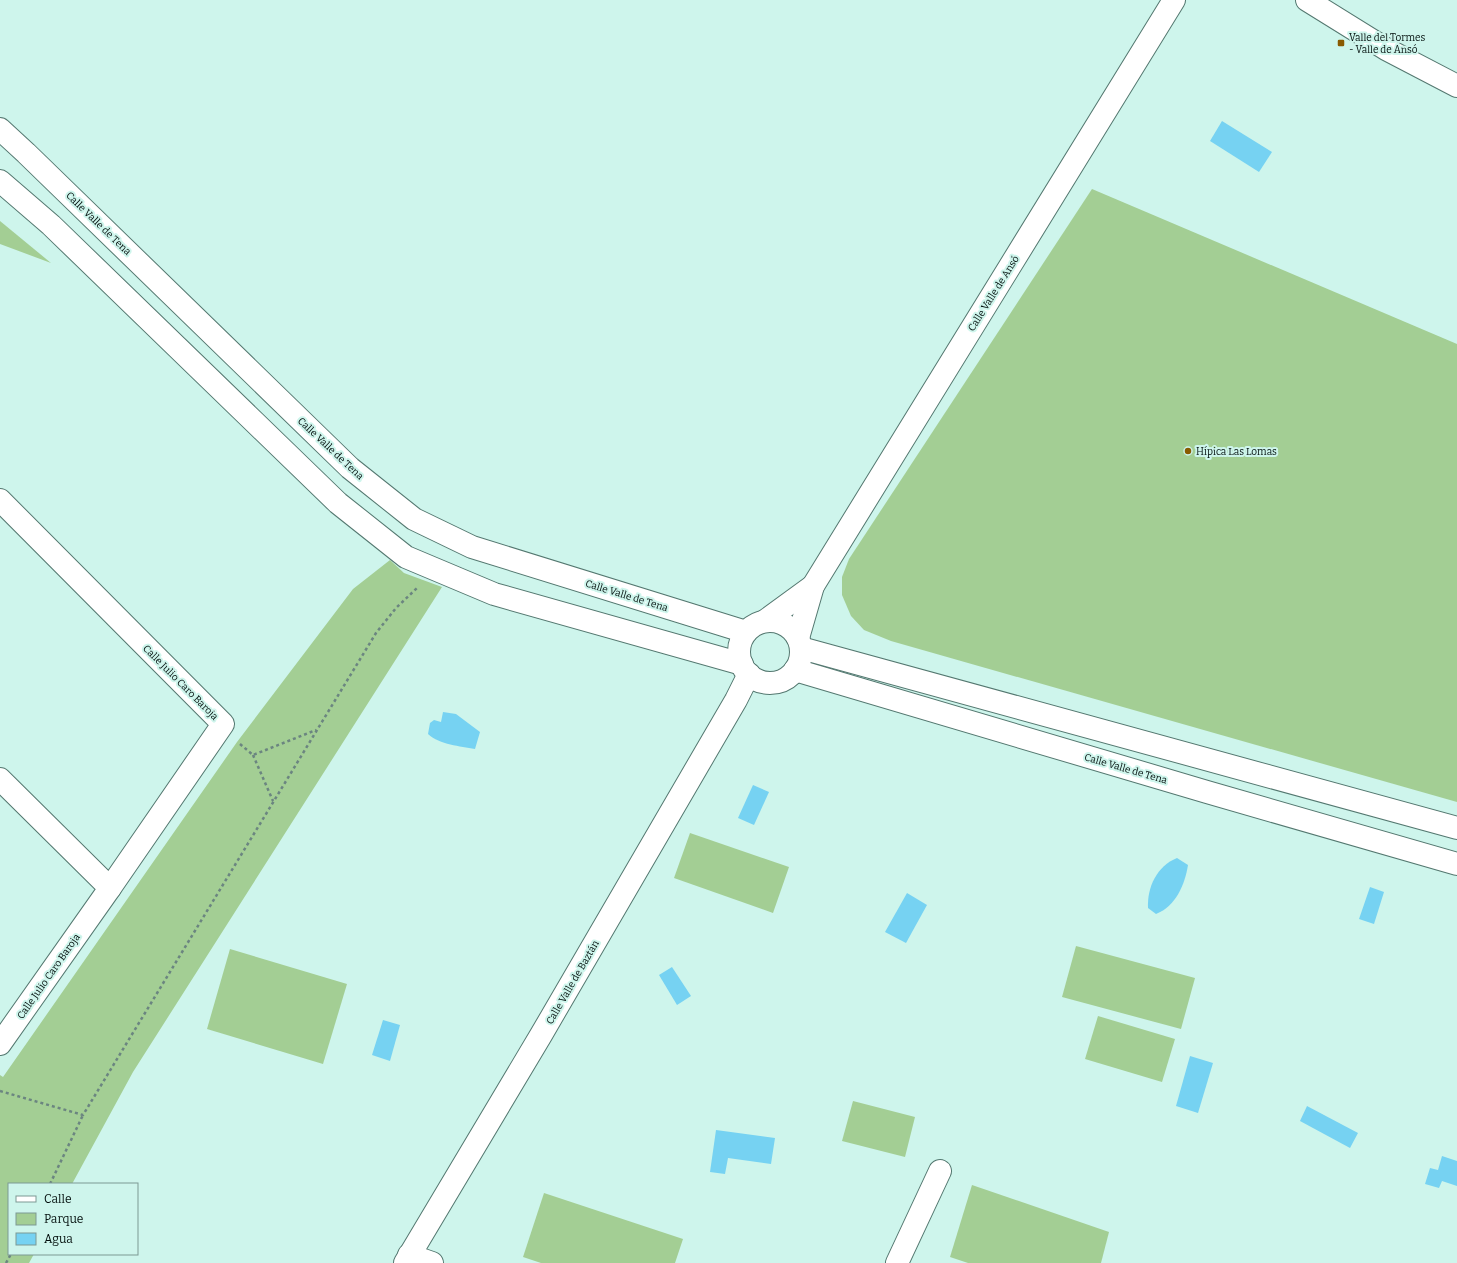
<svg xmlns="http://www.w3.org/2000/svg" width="1457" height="1263" viewBox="0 0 1457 1263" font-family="Bitter,serif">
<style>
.green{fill:#a3ce94}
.water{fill:#76d2f2}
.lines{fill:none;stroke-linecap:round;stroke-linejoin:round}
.street-casing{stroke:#547870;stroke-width:24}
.path{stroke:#6b8580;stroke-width:2.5;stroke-dasharray:3 3;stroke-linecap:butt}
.street{stroke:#fff;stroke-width:22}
.poi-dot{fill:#895a00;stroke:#cef5ec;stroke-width:1.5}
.labels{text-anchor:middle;stroke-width:4;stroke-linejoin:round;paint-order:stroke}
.poi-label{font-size:10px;fill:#030f0d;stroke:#cef5ec;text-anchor:start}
.street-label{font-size:10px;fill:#030f0d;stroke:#cef5ec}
</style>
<rect width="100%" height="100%" fill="#cef5ec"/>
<g class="green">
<path d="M1092,189L1457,344V802L891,641L864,630L851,616L842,595V577L849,559Z"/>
<path d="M0,221L51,263L0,244Z"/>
<path d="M390,560L404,573L442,587L133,1072L72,1184H9V1254H34L29,1263H0V1075L3,1077L237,742L353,589Z"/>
<path d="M690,833L789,867L773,913L674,878Z"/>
<path d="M1076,946L1195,978L1181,1029L1062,997Z"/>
<path d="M230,949L347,984L323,1064L207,1029Z"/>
<path d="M1098,1016L1175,1039L1162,1082L1085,1059Z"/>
<path d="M853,1101L915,1117L905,1157L842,1141Z"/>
<path d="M972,1185L1109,1232L1101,1263H968L950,1257Z"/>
<path d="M544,1193L683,1239L675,1263H541L523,1257Z"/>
</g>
<g class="water">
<path d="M1222,121L1272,152L1259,172L1210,141Z"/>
<path d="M443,712L456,714L480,732L475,749C460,746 440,745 428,734L430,723L434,720L441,722Z"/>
<path d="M753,785L769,792L754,825L738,818Z"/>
<path d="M1177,858L1188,865C1185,884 1176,906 1156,914L1148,908C1147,887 1157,866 1177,858Z"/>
<path d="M1370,887L1384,892L1374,924L1359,919Z"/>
<path d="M907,893L927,905L906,943L885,932Z"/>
<path d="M672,967L691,996L677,1005L659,975Z"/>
<path d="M383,1020L400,1025L390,1061L372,1055Z"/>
<path d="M1190,1056L1213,1063L1198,1113L1176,1106Z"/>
<path d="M1307,1106L1358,1133L1350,1148L1300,1121Z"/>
<path d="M716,1130L775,1138L771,1164L728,1158L725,1174L710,1172Z"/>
<path d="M1442,1156L1457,1161V1186L1442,1181L1439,1188L1425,1184L1430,1168L1438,1170Z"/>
</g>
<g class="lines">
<g class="street-casing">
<g id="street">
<path d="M1307,0L1386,49L1457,86"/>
<path d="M0,129L26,153L350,468L414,519L472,547L746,632"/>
<path d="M0,181L51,225L338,503L406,557L494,594L742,664"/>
<path d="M0,500L223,724L110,888"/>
<path d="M765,621L813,586"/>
<circle cx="770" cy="652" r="31"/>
<path d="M798,638L813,586L1174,0"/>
<path d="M801,648L1457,828"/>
<path d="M795,670L1207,792L1457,864"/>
<path d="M0,779L110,888L0,1044"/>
<path d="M409,1255L432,1263"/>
<path d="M405,1263L541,1035L736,700L749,674"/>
<path d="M897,1263L940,1171"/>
</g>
</g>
<g class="path">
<path d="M240,744L253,755L316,730"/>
<path d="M253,755L273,801"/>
<path d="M0,1091L83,1115L376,633L396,608L417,588"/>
<path d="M50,1184L83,1115"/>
<path d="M6,1263L11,1254"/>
</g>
<use href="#street" class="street"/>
</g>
<g class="poi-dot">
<rect x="1337" y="39" width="8" height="8" rx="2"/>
<circle cx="1188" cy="451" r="4"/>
</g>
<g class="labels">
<g class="poi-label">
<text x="1349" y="41">Valle del Tormes<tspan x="1349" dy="12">- Valle de Ansó</tspan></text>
<text x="1196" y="455">Hípica Las Lomas</text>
</g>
<g class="street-label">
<text transform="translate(99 223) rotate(44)" y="4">Calle Valle de Tena</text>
<text transform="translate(993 293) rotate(-58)" y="4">Calle Valle de Ansó</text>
<text transform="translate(331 448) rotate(43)" y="4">Calle Valle de Tena</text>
<text transform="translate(627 595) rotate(17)" y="4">Calle Valle de Tena</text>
<text transform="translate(181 682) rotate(45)" y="4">Calle Julio Caro Baroja</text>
<text transform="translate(1126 768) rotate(16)" y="4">Calle Valle de Tena</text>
<text transform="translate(48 976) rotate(-55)" y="4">Calle Julio Caro Baroja</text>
<text transform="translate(572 982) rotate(-60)" y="4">Calle Valle de Baztán</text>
</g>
</g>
<rect x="8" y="1183" width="130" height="72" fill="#cef5ec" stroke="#7d9993"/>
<rect x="16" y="1196" width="20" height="6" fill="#ffffff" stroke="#7d9993"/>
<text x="44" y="1203" font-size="12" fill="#030f0d">Calle</text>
<rect x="16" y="1213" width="20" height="12" fill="#a3ce94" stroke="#7d9993"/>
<text x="44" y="1223" font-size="12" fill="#030f0d">Parque</text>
<rect x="16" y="1233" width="20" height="12" fill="#76d2f2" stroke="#7d9993"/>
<text x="44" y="1243" font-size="12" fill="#030f0d">Agua</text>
</svg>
